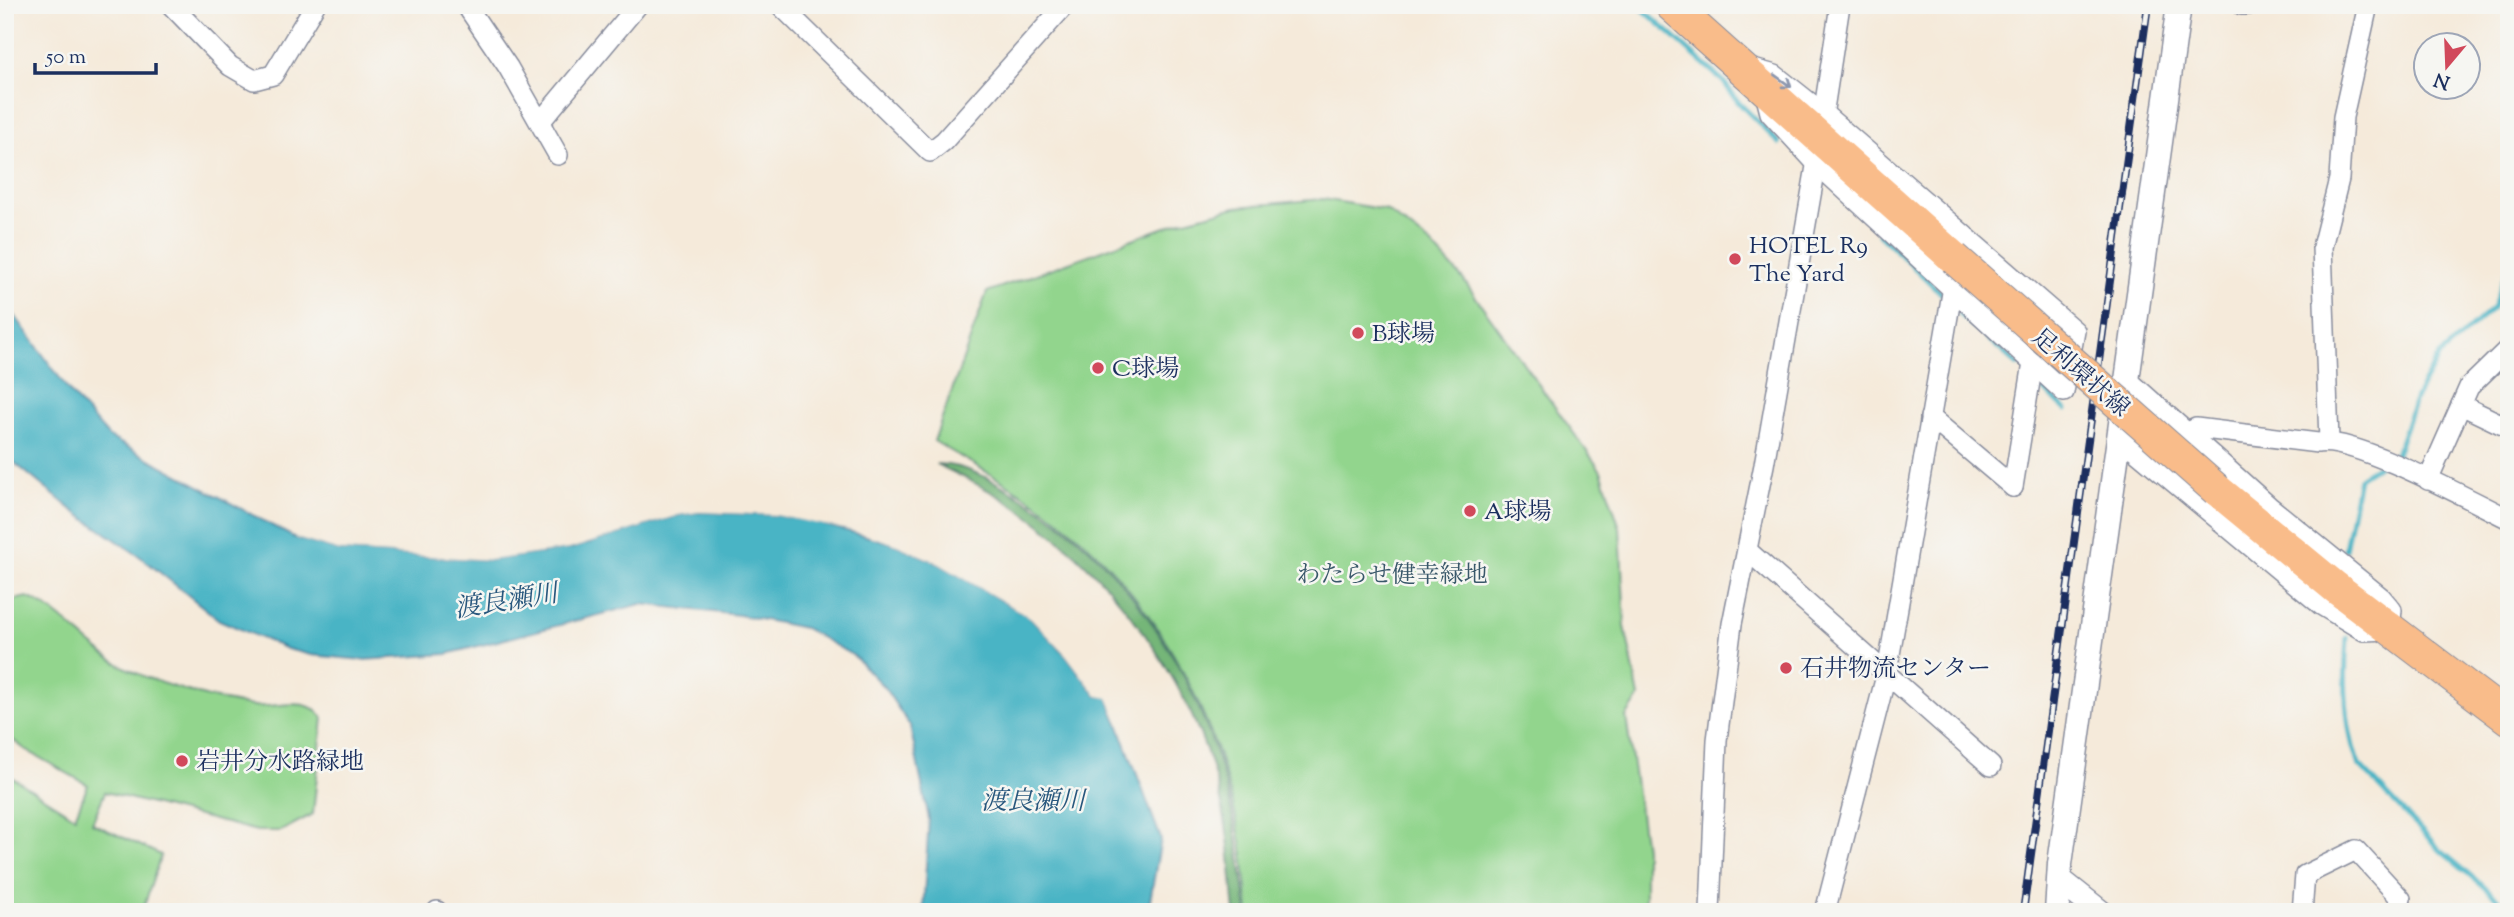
<svg xmlns="http://www.w3.org/2000/svg" width="2514" height="917" viewBox="0 0 2514 917" font-family="'Sorts Mill Goudy','Noto Serif JP',serif">
<style>
.green{fill:#92d58d;stroke:#568276;stroke-width:2}
.forest{fill:#75b678;stroke:#48726b;stroke-width:2}
.water{fill:#48b4c5;stroke:#327292;stroke-width:2}
.pier{fill:#f5eada}
.lines{fill:none;stroke-linecap:round;stroke-linejoin:round}
.stream{stroke:#48b4c5;stroke-width:5}
.minor-casing{stroke:#888c9c;stroke-width:22}
.tertiary-casing{stroke:#888c9c;stroke-width:27}
.primary-casing{stroke:#888c9c;stroke-width:34}
.minor{stroke:#fff;stroke-width:19}
.tertiary{stroke:#fff;stroke-width:24}
.primary{stroke:#f9bc8a;stroke-width:32}
.rail-casing{stroke:#1b2f5e;stroke-width:8}
.rail{stroke:#f6f6f2;stroke-width:5;stroke-dasharray:16;stroke-linecap:butt}
.primary-bridge-casing{stroke:#888c9c;stroke-width:34;stroke-linecap:butt}
.primary-bridge{stroke:#f9bc8a;stroke-width:32}
.oneway{stroke:#8d97ae}
.poi-dot{fill:#d1495b;stroke:#f6f6f2;stroke-width:2.5}
.labels{text-anchor:middle;stroke-width:5;stroke-linejoin:round;paint-order:stroke}
.poi-label{font-size:24px;fill:#1b2f5e;stroke:#f6f6f2;text-anchor:start}
.street-label{font-size:24px;fill:#1b2f5e;stroke:#f6f6f2}
.park-label{font-size:24px;fill:#39586a;stroke:#f6f6f2}
.water-label{font-size:26px;font-style:italic;fill:#28577d;stroke:#f6f6f2}
</style>
<rect width="100%" height="100%" fill="#f6f6f2"/>
<filter id="ink" filterUnits="userSpaceOnUse"><feTurbulence type="fractalNoise" baseFrequency=".0143" numOctaves="2"/><feDisplacementMap in="SourceGraphic" scale="14" xChannelSelector="R" yChannelSelector="G"/><feConvolveMatrix kernelMatrix="1 2 1 2 8 2 1 2 1" color-interpolation-filters="sRGB"/></filter>
<filter id="wash" filterUnits="userSpaceOnUse"><feTurbulence type="fractalNoise" baseFrequency=".00686" numOctaves="4" result="noise"/><feDisplacementMap in="SourceGraphic" scale="28" xChannelSelector="R" yChannelSelector="G"/><feGaussianBlur stdDeviation="1.57" result="paint"/><feColorMatrix in="noise" values="0 0 0 0 0 0 0 0 0 0 0 0 0 0 0 0 0 1.4 0 .05"/><feComposite in="paint" operator="in"/></filter>
<g filter="url(#wash)">
<rect width="100%" height="100%" fill="#f5eada"/>
<g class="green">
<path d="M1323,199L1386,210L1431,244L1462,278L1601,471L1620,528L1625,626L1639,697L1626,717L1645,848V912H1249C1246,887 1245,862 1240,838C1217,711 1152,588 1047,511C1012,485 972,464 934,441L987,292L1182,221L1236,207Z"/>
<path d="M27,597C59,610 80,638 108,657C132,674 163,684 191,692C211,698 234,704 254,706C278,708 308,695 323,718L313,814L281,831H257L105,792L92,823L161,855L142,912H5V773L75,817L88,785L26,750L5,734V602Z"/>
</g>
<path class="forest" d="M936,464C967,464 998,483 1024,499C1119,556 1188,660 1220,765C1235,813 1241,862 1247,912H1235C1232,885 1231,858 1227,832C1208,703 1123,580 1016,507C991,490 963,477 936,464Z"/>
<path class="water" d="M5,302L72,395L109,437L295,538L340,551L491,560L570,549L679,515L699,512L775,515L814,522L892,543L936,562L1031,618L1066,655L1097,696L1108,697L1161,839L1148,912H923L929,819L910,726L884,687L854,656L804,628L739,615L641,604L447,654L363,660L311,655L287,649L219,620L142,558L71,509L5,455Z"/>
<path class="pier" d="M699,508L775,511L854,528L893,539L938,559L988,588L1033,615L1069,652L1099,693L1111,695L1138,767L1108,698L1097,696L1066,655L1031,618L936,562L892,543L853,531L775,515L699,512L679,515L570,549L491,560L340,551L295,538L298,536L341,548L491,556L519,554L569,546L679,512Z"/>
<g class="lines">
<g class="stream">
<path d="M1638,5L1723,81L1739,103L1779,143"/>
<path d="M1879,234L1945,297"/>
<path d="M1960,314L2018,365"/>
<path d="M2036,382L2066,410"/>
<path d="M2393,457L2396,454L2416,397L2439,356L2493,308L2509,264"/>
<path d="M2345,549L2359,478L2381,464"/>
<path d="M2347,638C2344,678 2344,728 2359,765L2440,850L2509,908"/>
</g>
</g>
</g>
<g filter="url(#ink)">
<g class="lines">
<g class="minor-casing">
<g id="minor">
<path d="M171,5L230,66L254,80L273,75L315,5"/>
<path d="M466,5L508,67L558,155"/>
<path d="M780,5L930,152L944,141L1065,5"/>
<path d="M2242,5H2248"/>
<path d="M1746,67L1775,75L1823,113L2075,331L2064,392L1817,164L1770,113L1765,93"/>
<path d="M541,121L638,5"/>
<path d="M1822,122L1840,5"/>
<path d="M2461,405L2509,428"/>
<path d="M1930,417L2013,487"/>
<path d="M2185,434L2196,428L2318,443C2353,436 2472,501 2509,519"/>
<path d="M2118,436L2321,605L2364,631L2390,630L2392,610L2381,597L2269,506L2127,379"/>
<path d="M2329,441L2322,247L2339,179L2343,117L2368,5"/>
<path d="M2428,480L2469,387L2509,348"/>
<path d="M2013,487L2033,363"/>
<path d="M1748,551L1991,766"/>
<path d="M437,912V911"/>
<path d="M1710,912L1717,740L1732,624L1764,465L1818,155"/>
<path d="M1825,912L1887,672L1953,287"/>
<path d="M2302,912L2305,875L2356,850L2401,899"/>
</g>
</g>
<g class="tertiary-casing">
<g id="tertiary">
<path d="M2061,881L2100,912"/>
<path d="M2057,912L2060,864L2179,5"/>
</g>
</g>
<g class="primary-casing">
<g id="primary">
<path d="M1671,5L1954,258"/>
<path d="M2217,490L2335,587L2509,719"/>
</g>
</g>
<use href="#minor" class="minor"/>
<use href="#tertiary" class="tertiary"/>
<use href="#primary" class="primary"/>
<g class="rail-casing">
<path id="rail" d="M2023,912L2148,5"/>
</g>
<use href="#rail" class="rail"/>
<g class="primary-bridge-casing">
<path id="primary-bridge" d="M1954,258L2217,490"/>
</g>
<use href="#primary-bridge" class="primary-bridge"/>
</g>
<defs><path id="oneway-shaft" d="M-6 0H5M1.5-3L5.5 0L1.5 3" fill="none" stroke-width="1.6" stroke-linecap="round" stroke-linejoin="round" transform="scale(1.75)"/></defs>
<use class="oneway" href="#oneway-shaft" transform="translate(1783 81) rotate(36)"/>
</g>
<g class="poi-dot">
<circle cx="1735" cy="259" r="7"/>
<circle cx="1358" cy="333" r="7"/>
<circle cx="1098" cy="368" r="7"/>
<circle cx="1470" cy="511" r="7"/>
<circle cx="1786" cy="668" r="7"/>
<circle cx="182" cy="761" r="7"/>
</g>
<g class="labels">
<g class="poi-label">
<text x="1749" y="253">HOTEL R9<tspan x="1749" dy="28">The Yard</tspan></text>
<text x="1372" y="341">B球場</text>
<text x="1112" y="376">C球場</text>
<text x="1484" y="519">A球場</text>
<text x="1800" y="676">石井物流センター</text>
<text x="196" y="769">岩井分水路緑地</text>
</g>
<g class="street-label">
<text transform="translate(2081 372) rotate(41)" y="8">足利環状線</text>
</g>
<g class="park-label">
<text x="1392" y="582">わたらせ健幸緑地</text>
</g>
<g class="water-label">
<text transform="translate(506 600) rotate(-9)" y="9">渡良瀬川</text>
<text x="1033" y="809">渡良瀬川</text>
</g>
</g>
<rect width="2514" height="917" fill="none" stroke="#f6f6f2" stroke-width="28"/>
<g transform="translate(2447 66) rotate(199)"><circle r="33" fill="#f6f6f2" stroke="#9ea6b7" stroke-width="2"/>
<path d="M0-5L12 26L0 18L-12 26Z" fill="#d1495b"/>
<text y="-10" font-size="19" font-weight="bold" text-anchor="middle" fill="#1b2f5e">N</text>
</g>
<path d="M35 63v10h121v-10" fill="none" stroke="#1b2f5e" stroke-width="3.5"/>
<text x="46" y="63" font-size="21" fill="#1b2f5e" stroke="#f6f6f2" stroke-width="5" paint-order="stroke">50 m</text>
</svg>
